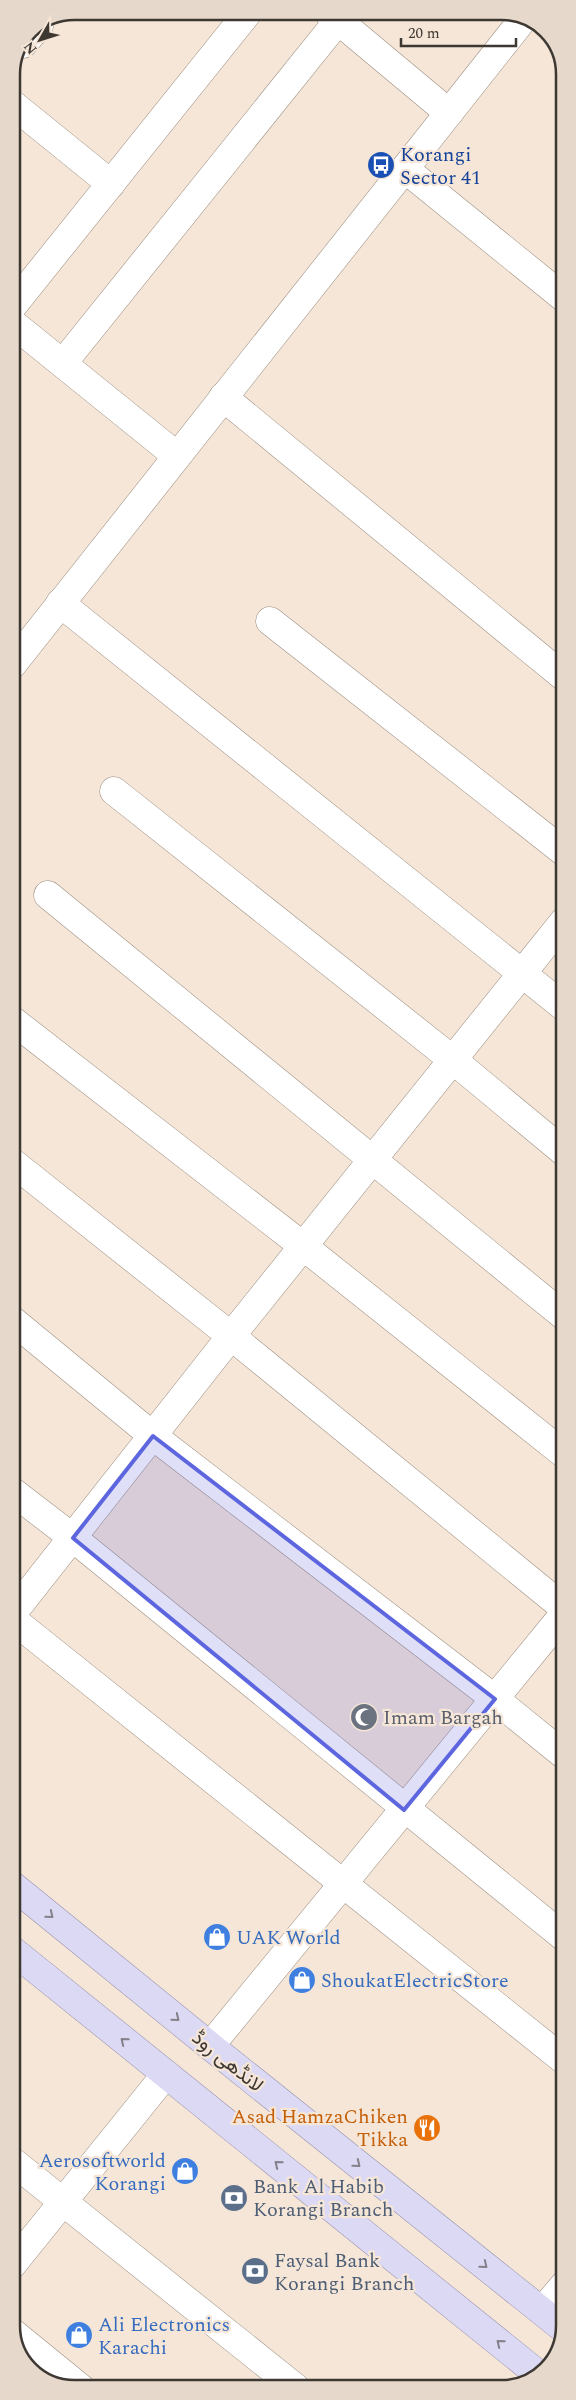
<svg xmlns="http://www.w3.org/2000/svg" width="576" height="2400" viewBox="0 0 576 2400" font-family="Spectral,Vazirmatn,serif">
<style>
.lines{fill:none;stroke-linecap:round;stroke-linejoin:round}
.minor-casing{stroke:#9c8e81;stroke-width:29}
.tertiary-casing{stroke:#9c8e81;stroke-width:29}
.primary-casing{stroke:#9690ab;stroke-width:29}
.minor{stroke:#fff;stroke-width:28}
.tertiary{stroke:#fff;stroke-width:28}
.primary{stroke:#dcd9f4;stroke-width:28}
.oneway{stroke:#858089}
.marked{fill:#5d66de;fill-opacity:0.2;stroke:#5d66de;stroke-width:4;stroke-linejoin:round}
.labels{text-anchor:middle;stroke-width:4.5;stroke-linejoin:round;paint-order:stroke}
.transit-label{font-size:20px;fill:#164399;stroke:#f5e6d8;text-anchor:start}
.worship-label{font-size:20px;fill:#5b616d;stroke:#f5e6d8;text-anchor:start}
.shop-label{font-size:20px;fill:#366cbe;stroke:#f5e6d8;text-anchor:start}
.street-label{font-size:20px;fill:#3e3832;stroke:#f5e6d8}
.food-label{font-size:20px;fill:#c56008;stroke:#f5e6d8;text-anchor:end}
.service-label{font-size:20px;fill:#4e5e75;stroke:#f5e6d8;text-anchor:start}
.rim{fill:none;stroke:#3e3832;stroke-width:2.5}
</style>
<rect width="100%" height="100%" fill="#f5e6d8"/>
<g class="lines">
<g class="minor-casing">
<g id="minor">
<path d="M328,12L449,113"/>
<path d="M23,44L39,26"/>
<path d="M11,103L111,184"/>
<path d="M405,169L564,298"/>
<path d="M11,308L249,11"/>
<path d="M11,322L177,456"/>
<path d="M63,363L345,12"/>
<path d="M60,603L564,1007"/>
<path d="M270,621L564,852"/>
<path d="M114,791L453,1060L564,1152"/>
<path d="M48,895L564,1316"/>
<path d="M12,1020L303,1246L564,1454"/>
<path d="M12,1162L231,1336L564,1608"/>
<path d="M12,1320L153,1436L495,1699L564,1755"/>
<path d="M12,1491L73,1538L565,1938"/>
<path d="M12,1614L231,1336L564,921"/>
<path d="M12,1619L565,2061"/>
<path d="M210,2046L564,1614"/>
<path d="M12,2161L296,2388"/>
<path d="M12,2265L166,2074"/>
<path d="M542,2311L565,2284"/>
<path d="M12,2332L82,2389"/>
</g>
</g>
<g class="tertiary-casing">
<g id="tertiary">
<path d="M223,397L564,677"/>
<path d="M12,665L524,18"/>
</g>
</g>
<g class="primary-casing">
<g id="primary">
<path d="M12,1885L210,2046L564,2329"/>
<path d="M12,1950L538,2374"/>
</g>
</g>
<use href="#minor" class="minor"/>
<use href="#tertiary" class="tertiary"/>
<use href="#primary" class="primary"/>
</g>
<defs><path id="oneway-chevron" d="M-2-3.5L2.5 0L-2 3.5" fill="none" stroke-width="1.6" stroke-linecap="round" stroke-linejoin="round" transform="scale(1.25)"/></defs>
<g class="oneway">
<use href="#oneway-chevron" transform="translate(50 1915) rotate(39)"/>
<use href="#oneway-chevron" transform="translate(176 2018) rotate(39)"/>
<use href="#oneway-chevron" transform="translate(124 2041) rotate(-141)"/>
<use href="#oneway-chevron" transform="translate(278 2164) rotate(-141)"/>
<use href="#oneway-chevron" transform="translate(357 2164) rotate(39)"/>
<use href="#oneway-chevron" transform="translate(484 2265) rotate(39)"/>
<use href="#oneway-chevron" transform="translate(500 2343) rotate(-141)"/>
</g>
<path class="marked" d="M153,1436L495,1699L404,1810L73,1538Z"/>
<defs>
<g id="bus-disc" transform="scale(1.4375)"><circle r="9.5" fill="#1a4fb4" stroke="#f5e6d8"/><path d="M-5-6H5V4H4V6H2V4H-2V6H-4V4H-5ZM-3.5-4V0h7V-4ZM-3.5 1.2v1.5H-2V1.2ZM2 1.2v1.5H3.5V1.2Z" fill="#fff"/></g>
<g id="mosque-disc" transform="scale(1.4375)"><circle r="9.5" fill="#6b7280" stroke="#f5e6d8"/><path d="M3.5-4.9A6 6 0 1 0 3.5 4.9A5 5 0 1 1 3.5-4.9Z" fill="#fff"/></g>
<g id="shop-disc" transform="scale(1.4375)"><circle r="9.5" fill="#3f7fe0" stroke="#f5e6d8"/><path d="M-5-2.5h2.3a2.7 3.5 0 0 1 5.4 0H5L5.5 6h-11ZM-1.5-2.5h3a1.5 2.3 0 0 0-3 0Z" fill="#fff"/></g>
<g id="restaurant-disc" transform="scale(1.4375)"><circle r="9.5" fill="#e8710a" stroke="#f5e6d8"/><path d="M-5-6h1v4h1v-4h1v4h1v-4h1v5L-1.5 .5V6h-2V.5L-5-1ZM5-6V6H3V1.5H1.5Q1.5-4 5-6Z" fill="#fff"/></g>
<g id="bank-disc" transform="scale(1.4375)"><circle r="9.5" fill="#5c6f8a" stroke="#f5e6d8"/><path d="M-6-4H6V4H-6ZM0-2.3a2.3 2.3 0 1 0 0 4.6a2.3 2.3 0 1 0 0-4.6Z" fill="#fff"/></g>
</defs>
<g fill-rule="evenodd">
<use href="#bus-disc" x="381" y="165"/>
<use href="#mosque-disc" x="364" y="1717"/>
<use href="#shop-disc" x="217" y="1937"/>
<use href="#shop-disc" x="302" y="1980"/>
<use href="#restaurant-disc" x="427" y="2128"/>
<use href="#shop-disc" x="185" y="2171"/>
<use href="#bank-disc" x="234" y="2198"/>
<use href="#bank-disc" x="255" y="2271"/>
<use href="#shop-disc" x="79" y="2335"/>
</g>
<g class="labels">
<g class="transit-label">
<text x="400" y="161">Korangi<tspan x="400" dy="23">Sector 41</tspan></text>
</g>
<g class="worship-label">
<text x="383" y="1724">Imam Bargah</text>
</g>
<g class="shop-label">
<text x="236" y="1944">UAK World</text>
<text x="321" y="1987">ShoukatElectricStore</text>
<text x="166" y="2167" text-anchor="end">Aerosoftworld<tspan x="166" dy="23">Korangi</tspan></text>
<text x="98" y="2331">Ali Electronics<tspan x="98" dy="23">Karachi</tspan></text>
</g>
<g class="street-label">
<text transform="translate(228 2061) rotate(39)" y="7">لانڈھی روڈ</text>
</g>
<g class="food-label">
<text x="408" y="2123">Asad HamzaChiken<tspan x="408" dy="23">Tikka</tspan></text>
</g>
<g class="service-label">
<text x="253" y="2193">Bank Al Habib<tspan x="253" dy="23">Korangi Branch</tspan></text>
<text x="274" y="2267">Faysal Bank<tspan x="274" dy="23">Korangi Branch</tspan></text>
</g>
</g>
<path d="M0 0H576V2400H0ZM74 20H502A54 54 0 0 1 556 74V2326A54 54 0 0 1 502 2380H74A54 54 0 0 1 20 2326V74A54 54 0 0 1 74 20Z" fill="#e6d8cb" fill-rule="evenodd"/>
<path class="rim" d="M74 20H502A54 54 0 0 1 556 74V2326A54 54 0 0 1 502 2380H74A54 54 0 0 1 20 2326V74A54 54 0 0 1 74 20Z"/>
<g transform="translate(40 40) rotate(231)" stroke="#f5e6d8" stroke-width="4" paint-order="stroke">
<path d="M0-4L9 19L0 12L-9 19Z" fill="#3e3832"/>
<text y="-8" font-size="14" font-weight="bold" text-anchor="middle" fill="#3e3832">N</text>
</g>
<path d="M401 38v8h115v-8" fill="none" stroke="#3e3832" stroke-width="2.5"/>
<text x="408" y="38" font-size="15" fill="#3e3832" stroke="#f5e6d8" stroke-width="4" paint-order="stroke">20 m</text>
</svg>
